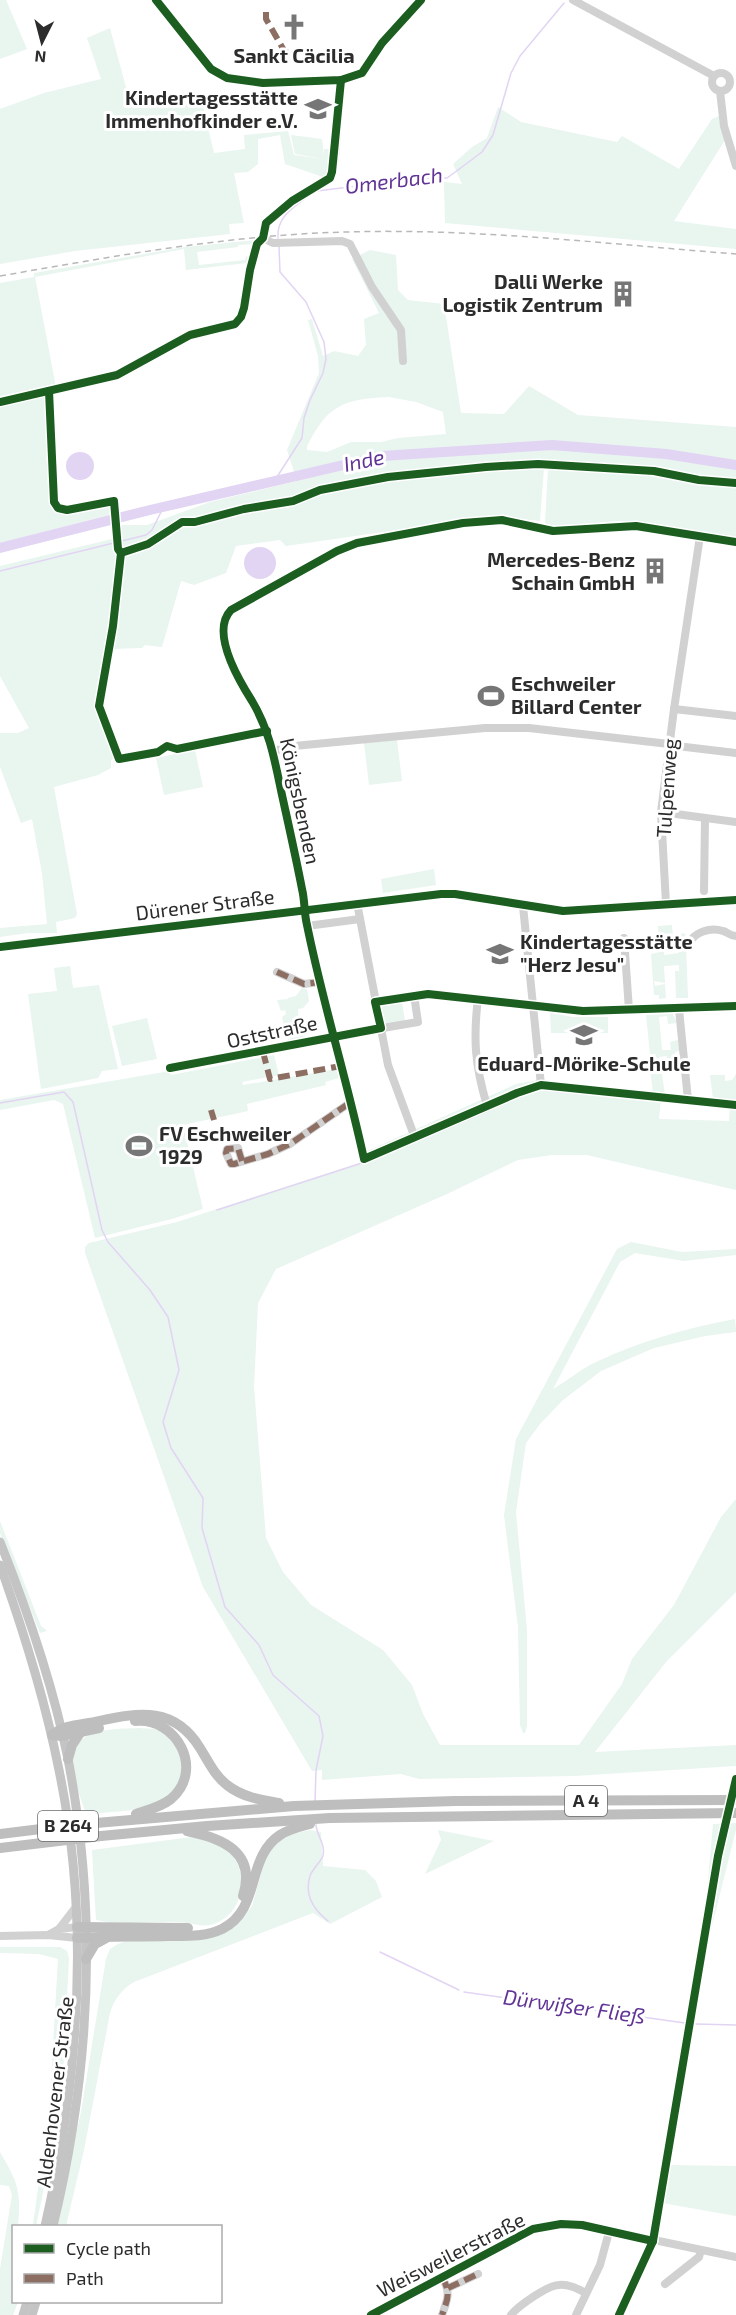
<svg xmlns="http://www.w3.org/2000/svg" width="736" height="2315" viewBox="0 0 736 2315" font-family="'Exo 2',sans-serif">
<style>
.green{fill:#e9f5ef;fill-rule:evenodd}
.water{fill:#e2d4f3}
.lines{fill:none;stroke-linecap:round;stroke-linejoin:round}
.stream{stroke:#e2d4f3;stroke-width:1.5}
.river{stroke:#e2d4f3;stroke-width:10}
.minor{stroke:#d1d1d1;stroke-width:8}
.major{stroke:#c4c4c4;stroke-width:9}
.highway{stroke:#bebebe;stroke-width:10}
.rail{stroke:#b8b8b8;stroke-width:1.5;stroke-dasharray:6 4.5;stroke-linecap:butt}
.highway-bridge{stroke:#bebebe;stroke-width:10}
.quiet{stroke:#8d6e63;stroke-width:6;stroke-dasharray:12 6;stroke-linecap:butt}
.cycleway-casing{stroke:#fff;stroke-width:11}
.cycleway{stroke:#1b5e20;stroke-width:8}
.labels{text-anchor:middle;stroke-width:6;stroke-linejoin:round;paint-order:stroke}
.shield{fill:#fff;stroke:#6b6b6b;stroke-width:1.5}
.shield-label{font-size:18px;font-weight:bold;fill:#2c2c2c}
.poi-label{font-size:20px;font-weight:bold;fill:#2c2c2c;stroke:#fff;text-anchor:end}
.street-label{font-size:20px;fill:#2c2c2c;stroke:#fff}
.water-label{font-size:21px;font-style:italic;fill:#603395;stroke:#fff}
</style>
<rect width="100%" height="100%" fill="#fff"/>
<g class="green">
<path d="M0,0H6L27,49L0,59Z"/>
<path d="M110,28L127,91L201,98L214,153L245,149L244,135L288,131L294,155L324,159L295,154L291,135L322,139L324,156V149H333L328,173L323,177L285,164L280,135L258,139V164L248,172L234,173L244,223L229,224L230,234L75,251L0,264V109L44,93L101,79L87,38Z"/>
<path d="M498,107L521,122L617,142L622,136L679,169L712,119L719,116L725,140L674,221L736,229V249L445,223L444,182L462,184L453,164L472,147L487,138Z"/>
<path d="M256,240L254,244L238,245V247L197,252L199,265L245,260L246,256L249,258L247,263L186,270L184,249L35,277L56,387L40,392V395L47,396L53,502L56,509L67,512L109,504V515L0,543V283L34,277V273L185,247Z"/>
<path d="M370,250L396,255L398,290L408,300L444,304L461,413L504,414L529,386L578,415L736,427V481L699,478L654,469L543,462L486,466L388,476L319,488L293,500L262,504L208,517L181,521L148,543L120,549L118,525H147L210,502L297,481L287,450L319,373L318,356L308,320L312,319L323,356L334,351L358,356L366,345L364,319L379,313L352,259ZM389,397L416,402L443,412L446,434L398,438L381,442H351L327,452L307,450V446C328,405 343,399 389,397Z"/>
<path d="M540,465L544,468L540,521L494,516L286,546L280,540L236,546L226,573L194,585L181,581L162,647L145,645L142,648L112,649L102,700L123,756L111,760V768L98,775L54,787L77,914L75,918L56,922L57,933H28L0,937V928L47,924L42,873L32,819L21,823L0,767V733H18L29,728L0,676V566L112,539H115L117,553L149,544L182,525L210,520L262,506L294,502L323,491L388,479Z"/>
<path d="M554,466L654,473L675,478L736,484V538L638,522L617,521L553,527L545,523L548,469Z"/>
<path d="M397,740L402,781L369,785L364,743Z"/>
<path d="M195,750L203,787L164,795L156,758Z"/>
<path d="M434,869L436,885L383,893L381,879Z"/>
<path d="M672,925L673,938L663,939L664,955L679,953L678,946L682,945V937H676V935L685,933L686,941L689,944L686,946L688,998H676L675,971H679V965L664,966L665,983L654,981L655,986L665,984L666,998L659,999V995H654L651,954L660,952L658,926Z"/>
<path d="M70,966L73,988L99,985L118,1069L102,1071L98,1078L41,1089L28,994L57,991L54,968Z"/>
<path d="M302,988L307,989L309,1001L303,1008L298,1009L299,1024H302L305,1036L288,1041L290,1025L286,1026L285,1030L282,1017L286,1014L285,1010L281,1011L277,1000L288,999V998L296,996Z"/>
<path d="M402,1002L405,1021L384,1025L380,1006Z"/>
<path d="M550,1013L573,1017H608V1033H551Z"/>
<path d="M673,1014L677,1023L668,1024L667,1016L659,1017L662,1050H671L670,1042L678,1040L680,1051L675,1052L676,1063H668L667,1056L659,1057L665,1094L653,1093L650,1069L655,1060L653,1055L650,1054L646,1015Z"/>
<path d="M147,1018L157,1059L122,1066L112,1026Z"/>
<path d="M274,1055L279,1075L242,1082L243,1085L337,1069L339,1078L325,1082L326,1085L247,1104L248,1111L183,1125L203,1209L172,1219L95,1238L63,1104L54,1100L0,1110V1100L170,1071L171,1075Z"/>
<path d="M736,1074V1102L713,1099L710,1075H725V1081L732,1080Z"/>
<path d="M537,1080L534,1085L514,1092L372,1155L366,1154L365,1152L516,1084Z"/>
<path d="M537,1088L661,1099L659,1119L729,1121L730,1106L736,1107V1190L587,1155H552L518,1160L447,1194L276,1269L258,1303L254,1387L266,1538L283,1572L311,1605L383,1650L412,1685L423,1714L440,1745H579L622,1684L632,1659L674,1605L721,1517L736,1499V1592L666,1662L595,1752L736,1745V1766L574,1776L419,1779L401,1774L322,1780V1770L312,1771L203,1587L85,1253V1247L89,1243L177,1222L362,1162L416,1140L518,1094Z"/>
<path d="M631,1242L682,1252L736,1249V1255L684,1261L635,1253L620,1262L553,1389C567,1381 581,1369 596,1362C640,1341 688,1328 735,1319L736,1332L705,1336L654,1348L601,1371L563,1400L540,1424L526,1443L516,1512L527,1630V1726L525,1733H523L520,1725L518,1627L504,1515L516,1439L617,1249Z"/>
<path d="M0,1521L41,1626L47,1631L40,1633L0,1533Z"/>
<path d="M140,1728C146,1729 153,1728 159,1730C192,1744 188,1791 156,1804C135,1812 108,1812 86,1814C81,1798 71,1776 73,1758C75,1727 117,1729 140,1728Z"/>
<path d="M736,1823V1830L709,1938L703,1936L713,1824Z"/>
<path d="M310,1830L321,1832L323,1866L365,1870L376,1881L382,1897L330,1924L313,1913L134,1982C122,1989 114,1999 110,2013L84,2150L66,2226H56L81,2112L106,1959L110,1949L118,1944L130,1940L199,1938L243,1918L252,1906L267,1853L282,1836Z"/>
<path d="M438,1830L494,1841L425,1874L441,1840Z"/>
<path d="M192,1837C201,1839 220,1841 227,1847C250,1871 246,1916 210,1925C200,1927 188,1922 178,1922C150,1921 124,1926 96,1920L92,1850Z"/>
<path d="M0,1947H60L67,1951L69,1958L63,2074L50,2159L36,2226H28L33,2225L50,2099L58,1959L39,1954L0,1953Z"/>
<path d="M0,2152C18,2183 21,2190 18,2226H14V2302H18L13,2315H0V2269L12,2195L9,2186L0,2185Z"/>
<path d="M669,2165L736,2166V2216L662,2203Z"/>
</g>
<g class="water">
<circle cx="80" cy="466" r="14"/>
<circle cx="260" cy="563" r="16"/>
</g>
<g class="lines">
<g class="stream">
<path d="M317,191L422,178H447L462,167L482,152L493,135L511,73L520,56L564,3"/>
<path d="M278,238C276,216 296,205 313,193"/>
<path d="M275,480L302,438L304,418L310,400L323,373L326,359L324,342L306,302L280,272L279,246"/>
<path d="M0,571L146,535L152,530L164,506"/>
<path d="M551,1091L657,1100"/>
<path d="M667,1101L676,1102"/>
<path d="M0,1103L64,1092L73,1102L102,1230L108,1242L150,1290L168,1317L179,1370L163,1422L171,1448L203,1498L202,1528L225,1607L259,1645L273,1675L319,1716L323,1736L316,1770L315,1802"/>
<path d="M690,1104L698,1105"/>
<path d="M702,1105L727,1108"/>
<path d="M493,1108L534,1091"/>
<path d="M367,1162L490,1110"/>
<path d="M217,1210L362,1163"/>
<path d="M316,1824C316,1835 326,1844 323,1856C320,1863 312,1869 310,1876C304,1895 314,1910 328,1921"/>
<path d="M380,1952L459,1990"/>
<path d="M464,1992L685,2023"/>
<path d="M696,2024L736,2025"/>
</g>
<path class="river" d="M0,548L150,510L382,456L552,445L666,454L736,465"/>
<g class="minor">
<path d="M156,0L211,69L227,78L263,83L341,80L362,73L382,43L421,0"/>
<path d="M573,0L714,76"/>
<circle cx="721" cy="82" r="9"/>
<path d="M720,91L724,126L736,166"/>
<path d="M263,238L273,243L342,241L350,244L372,287L401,330L403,361"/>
<path d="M190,335L218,329L235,324L241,317L250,270L257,244L263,238L266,223L292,201L330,178L335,158L341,80"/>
<path d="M674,709L736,716"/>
<path d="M167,746L177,749L267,731"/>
<path d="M677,746L736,753"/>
<path d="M273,751L294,746L485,728H529L669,744"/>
<path d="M661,812L736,822"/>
<path d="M704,891L705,819"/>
<path d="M357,903L388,1065L415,1138"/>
<path d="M666,904L661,812L674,709L700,536"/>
<path d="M523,906L541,1085"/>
<path d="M307,926L360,919"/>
<path d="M624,938L629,1010"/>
<path d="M689,944C694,932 710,927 723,931C728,932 729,936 736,936"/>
<path d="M277,972L304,984L320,982"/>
<path d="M478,998C473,1040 475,1065 487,1106"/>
<path d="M375,1002L428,994L583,1011L736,1006"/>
<path d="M679,1009L688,1100"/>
<path d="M170,1068L330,1037L418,1022L414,995"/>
<path d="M661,1097L736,1105"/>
<path d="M364,1159C347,1080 323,1004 307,925C304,913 305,901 302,889C296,858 289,827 282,795C275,762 270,731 252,701C238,679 210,632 231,610L337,551L357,543L463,523L502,520L553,531L636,526L736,542"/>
<path d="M242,1161L238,1148L227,1149L226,1153L231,1164H234L268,1154L290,1144L351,1102"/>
<path d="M59,1929L76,1907"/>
<path d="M48,1935L59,1929L77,1927"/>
<path d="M0,1936L48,1935L77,1938"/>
<path d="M442,2277C451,2293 448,2298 442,2315"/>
<path d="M665,2284L699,2257L701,2250"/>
<path d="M448,2288L478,2274"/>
<path d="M371,2315L533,2229L561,2224L582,2225L736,2257"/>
<path d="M511,2315C518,2306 548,2285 559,2285C569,2284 578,2289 586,2293"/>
<path d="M576,2315L600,2265L609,2232"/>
</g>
<g class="major">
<path d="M0,947L441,894H455L563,911L736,900"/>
<path d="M0,1542C28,1612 53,1685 68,1759C98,1914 90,2073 53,2226"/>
<path d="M0,1565C24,1632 45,1700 59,1770C90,1920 79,2078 45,2226"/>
<path d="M23,2315L27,2302"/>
<path d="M32,2315L36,2302"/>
</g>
<g class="highway">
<path d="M135,1721C177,1717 205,1770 171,1799C161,1807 148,1810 136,1814"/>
<path d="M52,1735C65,1724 82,1725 99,1721C140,1712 175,1707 200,1748C208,1761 215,1776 227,1785C242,1797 261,1800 279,1803"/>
<path d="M52,1735L62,1736L99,1728"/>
<path d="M68,1759L72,1745L80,1733"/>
<path d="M96,1823L294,1806L455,1801L736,1800"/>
<path d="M187,1831C222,1838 257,1852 243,1896"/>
<path d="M0,1834L49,1828"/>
<path d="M101,1836L207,1826L330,1818L736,1813"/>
<path d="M0,1848L50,1842"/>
<path d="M77,1927L188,1928"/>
<path d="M77,1938C107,1936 138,1937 168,1936C187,1936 205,1937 222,1929C262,1909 245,1858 280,1835C289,1829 299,1827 310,1824"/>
<path d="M86,1959L95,1944L106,1938"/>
</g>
<path class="rail" d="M0,276C115,256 229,235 346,232C476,228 607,244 736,254"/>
<g class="highway-bridge">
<path d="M49,1828L96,1823"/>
<path d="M50,1842L101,1836"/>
</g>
<g class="quiet">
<path d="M266,12V19L285,52L295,54"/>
<path d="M277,972L304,984L320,982"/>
<path d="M263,1052L270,1079L341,1066"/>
<path d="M211,1110L214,1120"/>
<path d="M242,1161L238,1148L227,1149L226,1153L231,1164H234L268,1154L290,1144L351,1102"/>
<path d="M442,2277C451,2293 448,2298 442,2315"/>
<path d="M448,2288L478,2274"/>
</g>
<g class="cycleway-casing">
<g id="cycleway">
<path d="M156,0L211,69L227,78L263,83L341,80L362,73L382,43L421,0"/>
<path d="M49,391L54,502L58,508L67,510L114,501L118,549L121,553L113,626L99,706L119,759L158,752L167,746L177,749L267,731"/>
<path d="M0,402L117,375L190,335L235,324L241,317L244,308L250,270L257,244L263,238L266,223L292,201L330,178L332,172L341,80"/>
<path d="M736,542L636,526L553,531L502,520L463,523L357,543L337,551L231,610C210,632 238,679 252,701C270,731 275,762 282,795C289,827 296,858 302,889C305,901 304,913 307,925C323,1004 347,1080 364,1159L517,1093L541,1085L736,1105"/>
<path d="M121,553L148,544L182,522H195L244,509L293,501L320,490L388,477L486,467L538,464L654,471L699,480L736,483"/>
<path d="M0,947L441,894H455L563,911L736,900"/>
<path d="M170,1068L381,1028L375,1002L428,994L583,1011L736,1006"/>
<path d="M371,2315L533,2229L561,2224L582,2225L653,2241"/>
<path d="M619,2315L653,2241L718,1856L736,1779"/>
</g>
</g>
<use href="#cycleway" class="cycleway"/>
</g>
<defs>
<g id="church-bare" transform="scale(2.07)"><path d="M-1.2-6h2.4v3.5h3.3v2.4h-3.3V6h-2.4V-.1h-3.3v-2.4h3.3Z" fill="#767676" stroke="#fff" stroke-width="2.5" paint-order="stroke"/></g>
<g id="school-bare" transform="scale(2.07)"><path d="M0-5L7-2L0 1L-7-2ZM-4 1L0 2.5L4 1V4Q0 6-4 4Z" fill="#767676" stroke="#fff" stroke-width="2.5" paint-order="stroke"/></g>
<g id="building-bare" transform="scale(2.07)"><path d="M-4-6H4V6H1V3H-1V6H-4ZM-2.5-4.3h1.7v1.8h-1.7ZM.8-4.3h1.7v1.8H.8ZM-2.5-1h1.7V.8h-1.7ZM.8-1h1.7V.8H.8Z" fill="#767676" stroke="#fff" stroke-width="2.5" paint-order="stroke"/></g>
<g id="stadium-bare" transform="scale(2.07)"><path d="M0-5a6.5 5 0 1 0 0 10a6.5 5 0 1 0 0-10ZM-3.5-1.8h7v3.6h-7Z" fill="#767676" stroke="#fff" stroke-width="2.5" paint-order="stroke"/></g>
</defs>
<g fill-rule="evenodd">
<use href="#church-bare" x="294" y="27"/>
<use href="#school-bare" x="318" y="109"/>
<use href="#building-bare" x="623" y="294"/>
<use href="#building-bare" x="655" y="571"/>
<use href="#stadium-bare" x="491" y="696"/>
<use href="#school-bare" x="500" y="954"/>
<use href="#school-bare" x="584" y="1035"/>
<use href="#stadium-bare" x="139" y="1146"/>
</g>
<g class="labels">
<g class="shield">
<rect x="565" y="1786" width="42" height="30" rx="4.5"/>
<rect x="38" y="1811" width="60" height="30" rx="4.5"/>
</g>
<g class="shield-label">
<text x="586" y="1807">A 4</text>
<text x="68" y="1832">B 264</text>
</g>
<g class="poi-label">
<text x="294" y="63" text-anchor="middle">Sankt Cäcilia</text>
<text x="298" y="105">Kindertagesstätte<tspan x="298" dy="23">Immenhofkinder e.V.</tspan></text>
<text x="603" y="289">Dalli Werke<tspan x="603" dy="23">Logistik Zentrum</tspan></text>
<text x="635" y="567">Mercedes-Benz<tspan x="635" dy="23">Schain GmbH</tspan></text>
<text x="511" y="691" text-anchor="start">Eschweiler<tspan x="511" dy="23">Billard Center</tspan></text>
<text x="520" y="949" text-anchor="start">Kindertagesstätte<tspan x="520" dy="23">"Herz Jesu"</tspan></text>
<text x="584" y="1071" text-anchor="middle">Eduard-Mörike-Schule</text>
<text x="159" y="1141" text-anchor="start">FV Eschweiler<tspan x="159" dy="23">1929</tspan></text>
</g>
<g class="street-label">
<text transform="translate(667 788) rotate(-86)" y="7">Tulpenweg</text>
<text transform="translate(300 801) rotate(78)" y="7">Königsbenden</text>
<text transform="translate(205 905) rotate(-7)" y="7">Dürener Straße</text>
<text transform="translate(272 1032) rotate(-12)" y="7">Oststraße</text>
<text transform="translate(55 2092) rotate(-83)" y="7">Aldenhovener Straße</text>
<text transform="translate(451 2255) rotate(-27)" y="7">Weisweilerstraße</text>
</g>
<g class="water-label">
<text transform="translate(394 181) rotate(-7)" y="7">Omerbach</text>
<text transform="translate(364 461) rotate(-12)" y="7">Inde</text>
<text transform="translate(574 2007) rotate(8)" y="7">Dürwißer Fließ</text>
</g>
</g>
<rect x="12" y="2225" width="210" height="78" fill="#ffffff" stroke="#ababab" stroke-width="1.5"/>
<rect x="24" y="2244" width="30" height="9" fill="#1b5e20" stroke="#ababab" stroke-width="1.5"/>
<text x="66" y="2255" font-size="18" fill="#2c2c2c">Cycle path</text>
<rect x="24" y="2274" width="30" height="9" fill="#8d6e63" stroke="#ababab" stroke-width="1.5"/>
<text x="66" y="2285" font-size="18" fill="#2c2c2c">Path</text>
<g transform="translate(42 42) rotate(186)" stroke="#ffffff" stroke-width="4.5" paint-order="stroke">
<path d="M0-4.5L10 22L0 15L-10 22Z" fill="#2c2c2c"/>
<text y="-9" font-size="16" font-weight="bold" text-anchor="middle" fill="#2c2c2c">N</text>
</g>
</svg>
